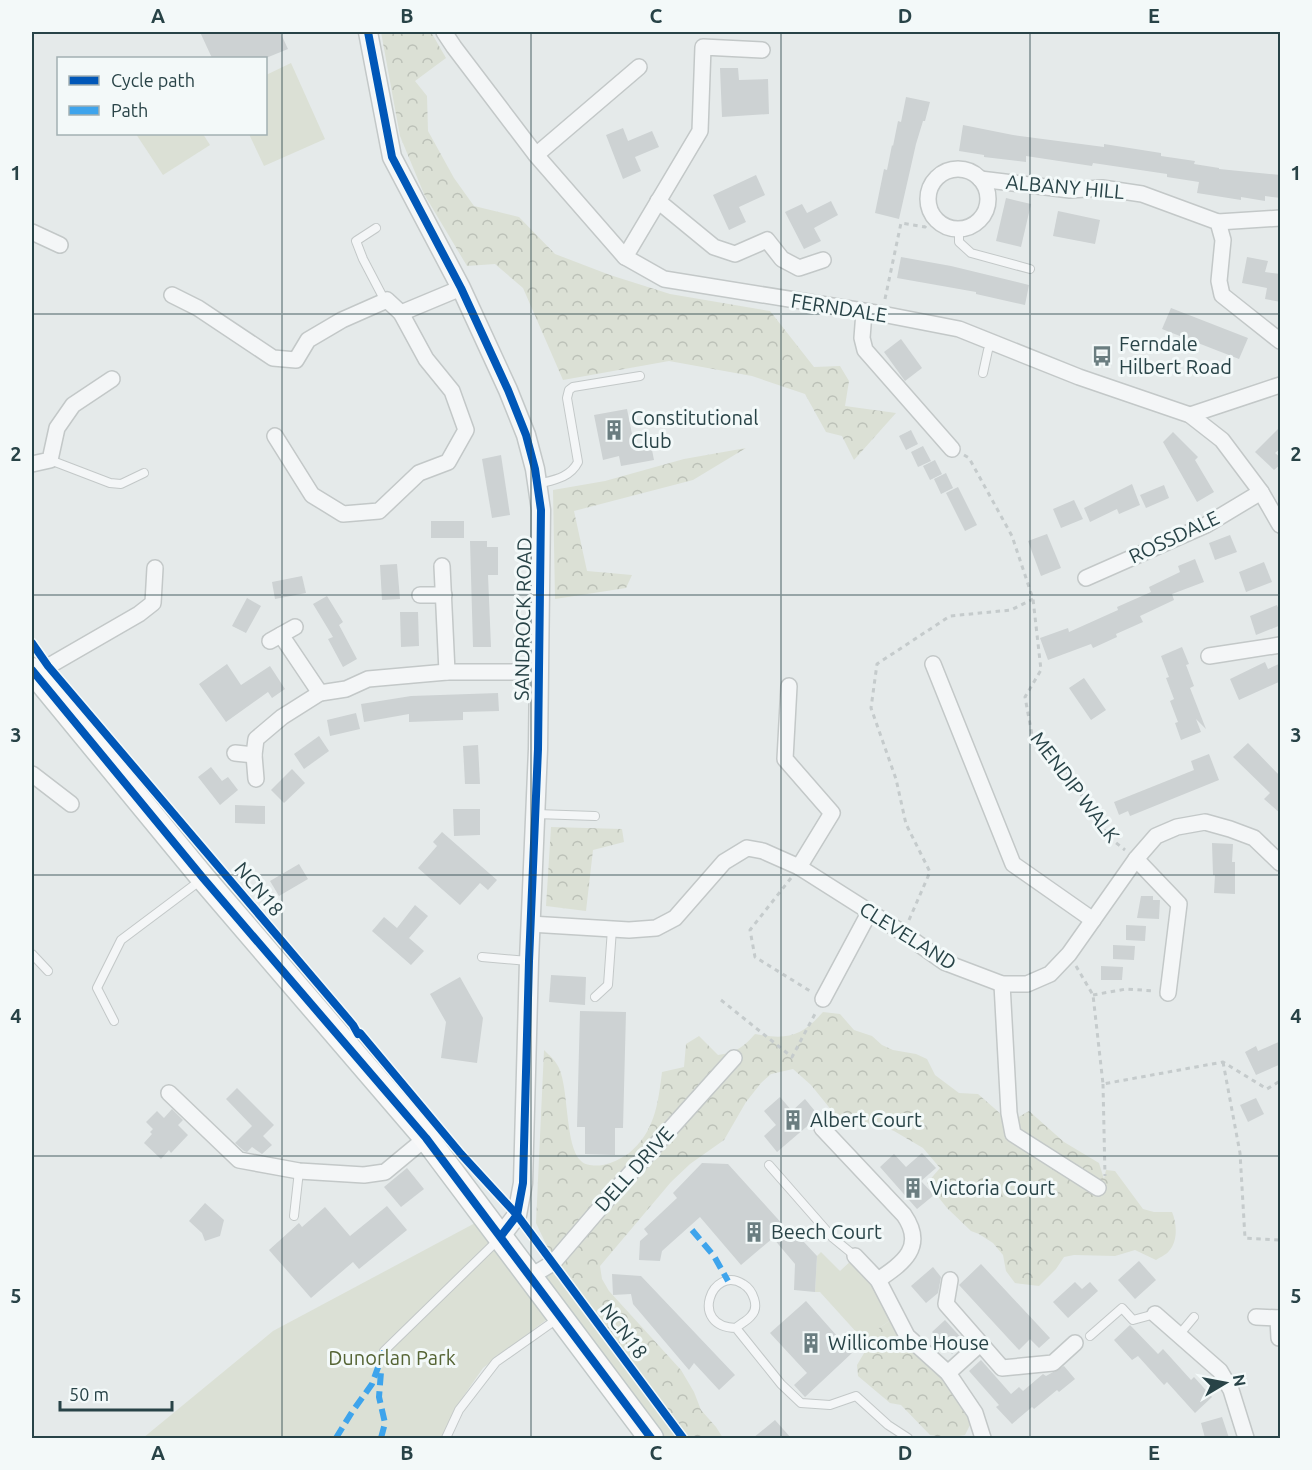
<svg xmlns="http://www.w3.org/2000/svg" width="1312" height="1470" viewBox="0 0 1312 1470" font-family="Ubuntu,sans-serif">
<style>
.green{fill:#dbe0d5}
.forest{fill:url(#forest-crowns)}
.building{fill:#cdd2d3}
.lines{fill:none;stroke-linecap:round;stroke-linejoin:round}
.service-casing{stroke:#c3c8c8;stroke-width:10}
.minor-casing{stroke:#c3c8c8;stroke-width:18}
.tertiary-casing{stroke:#c3c8c8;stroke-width:21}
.primary-casing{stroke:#c1c8c8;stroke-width:27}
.path{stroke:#c5cbcc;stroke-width:3;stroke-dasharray:4.5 4.5;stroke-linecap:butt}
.service{stroke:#f4f6f7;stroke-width:8}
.minor{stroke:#f4f6f7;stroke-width:15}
.tertiary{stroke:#f4f6f7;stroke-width:18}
.primary{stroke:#f8f8f8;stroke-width:24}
.quiet{stroke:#3ea4ec;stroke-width:6;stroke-dasharray:12 6;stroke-linecap:butt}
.cycleway-casing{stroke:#f3f9f9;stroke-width:11}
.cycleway{stroke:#0057b8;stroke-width:8}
.grid{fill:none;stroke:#284347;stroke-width:1.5;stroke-opacity:0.55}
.labels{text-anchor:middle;stroke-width:6;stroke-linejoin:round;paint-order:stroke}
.street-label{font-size:20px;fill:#284347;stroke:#f3f9f9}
.poi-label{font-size:20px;fill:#284347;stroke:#f3f9f9;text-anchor:start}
.park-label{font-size:20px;fill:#556434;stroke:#f3f9f9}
.neatline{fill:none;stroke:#284347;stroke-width:2}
.grid-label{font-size:20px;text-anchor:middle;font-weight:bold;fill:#284347}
</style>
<defs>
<pattern id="forest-crowns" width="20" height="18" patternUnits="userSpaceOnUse" patternTransform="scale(1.5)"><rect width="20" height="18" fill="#dbe0d5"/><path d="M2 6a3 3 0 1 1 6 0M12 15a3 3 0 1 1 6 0" fill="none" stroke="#bcc1b8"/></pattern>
</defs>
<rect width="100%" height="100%" fill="#e5eaea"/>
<g class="green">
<path d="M291,63L325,139L264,166L249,134H266V75Z"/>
<path d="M136,134H203L210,145L163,175Z"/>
<path d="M477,1222L550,1317L483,1368L456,1407L444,1438H143L273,1331Z"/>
<path d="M821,1252L840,1271L853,1259L875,1282L894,1318L879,1328L874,1339L868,1345L820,1292H815L817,1256Z"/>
<path d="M552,1266L681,1438H665L541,1273Z"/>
</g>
<g class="forest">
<path d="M381,32H431L446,58L415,81L427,96L428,131L454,178L474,206L519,217L555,254L610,275L670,294L770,311L814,367L840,366L849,381L845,406L896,413L854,460L842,436L826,432L805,394L752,376L669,361L563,380L523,288L495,264L467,266L424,194L400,136Z"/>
<path d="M746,448L693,480L574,511L587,571L632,575L626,588L555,599L553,490L605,481L684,459Z"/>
<path d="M551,827L622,829L624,842L593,850L586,911L546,906Z"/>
<path d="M823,1012L840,1014L854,1030L872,1036L882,1045L893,1050L916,1054L927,1059L935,1075L959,1093L978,1094L1002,1115L1015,1119L1029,1111L1064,1142L1099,1163L1104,1179L1106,1170L1115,1171L1143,1209L1154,1212H1172C1177,1224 1178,1241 1169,1251C1166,1255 1160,1257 1156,1260L1135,1250L1115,1256L1074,1255L1064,1257L1056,1269L1039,1286L1015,1283L1006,1271L1003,1255L993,1243L979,1234L971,1231L947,1208L927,1183L940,1168L923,1148L894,1131L873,1123L857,1126L841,1122L811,1085L793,1069L771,1074L761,1083L746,1102L724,1140L690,1164L671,1182L600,1266L602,1279L609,1291L681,1370L694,1392L701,1410L716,1427L723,1438H688L553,1259L536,1223L544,1050C549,1055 556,1061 559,1068C569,1090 565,1147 581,1161C586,1166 596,1166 603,1165C612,1163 620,1159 628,1154C655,1132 658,1104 662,1072L684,1067L686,1044L699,1036L718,1055C735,1053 744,1047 755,1034C787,1040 801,1037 823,1012Z"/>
<path d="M894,1318L969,1410L971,1423L965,1435L948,1438L930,1435L901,1405L890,1403L858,1376L857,1365L879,1328Z"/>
</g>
<g class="building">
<path d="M200,32H280L288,49L266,58H212Z"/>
<path d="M720,68H738L739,80L768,79L769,114L722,117Z"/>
<path d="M906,97L930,102L925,121H923L916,144L899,219L875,213L884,169L887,170L892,145L893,146L898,121L901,122Z"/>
<path d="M963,125L1013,135L1104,147V144L1161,153V156L1195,161L1194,164L1219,168V169L1281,175V198L1265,196V201L1241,197V200L1197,193L1199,182L1167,177V174L1093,163L1092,166L1026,156V162L984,157V155L959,151Z"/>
<path d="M623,128L628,141L652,131L659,147L635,157L641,171L623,179L606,135Z"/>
<path d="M756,175L765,195L739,207L746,222L729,230L713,195Z"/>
<path d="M1006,198L1031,204L1021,247L996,241Z"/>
<path d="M831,201L838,215L814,228L821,241L804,249L785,212L802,204L807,213Z"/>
<path d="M1058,211L1100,220L1095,244L1053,236Z"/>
<path d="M901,257L951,266L1029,285L1025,305L976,294V292L897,278Z"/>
<path d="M1247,257L1268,261L1265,272L1281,274V302L1265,299L1267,288L1242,283Z"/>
<path d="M1171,308L1248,338L1239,359L1162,329Z"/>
<path d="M901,339L922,368L905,381L884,352Z"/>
<path d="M627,409L635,449L651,445L654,460L621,466L619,456L603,460L594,415Z"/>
<path d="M1281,426V448L1275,453L1281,458V464L1274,470L1255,452Z"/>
<path d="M911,430L918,444L906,450L899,436Z"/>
<path d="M1173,432L1198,457L1195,460L1214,492L1197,502L1163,442Z"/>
<path d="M923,446L931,461L918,467L911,452Z"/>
<path d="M501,455L510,515L492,518L482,459Z"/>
<path d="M935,460L942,474L930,480L923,466Z"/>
<path d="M946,473L953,488L941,494L934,479Z"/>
<path d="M1132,484L1140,505L1119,514L1117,509L1090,522L1084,508Z"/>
<path d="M1164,485L1169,498L1146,508L1140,495Z"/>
<path d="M958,487L977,525L965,531L946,493Z"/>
<path d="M1074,500L1083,519L1061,528L1053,509Z"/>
<rect x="431" y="521" width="33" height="17"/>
<path d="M1047,534L1061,568L1041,576L1028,541Z"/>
<path d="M1230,535L1237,552L1215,560L1209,543Z"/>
<path d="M470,541H487V547H498V575H488L491,647H473Z"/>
<path d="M1195,559L1204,582L1172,594L1174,600L1140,616L1143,622L1116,634L1117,637L1093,648L1091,644L1048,660L1040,638L1068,628L1069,632L1118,610L1117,607L1151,592L1149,587L1180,572L1178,566Z"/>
<path d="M1264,562L1272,582L1246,592L1239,572Z"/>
<path d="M397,564L400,599L382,600L380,565Z"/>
<path d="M302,576L306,593L275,599L272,582Z"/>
<path d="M327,596L343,622L339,625L357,659L343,667L328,639L333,637L313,604Z"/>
<path d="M247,598L261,606L246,633L232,626Z"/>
<path d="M1277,605L1281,615V625L1256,635L1250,616Z"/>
<path d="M400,612H418L419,646L401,647Z"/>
<path d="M1182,647L1189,664L1186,665L1194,686L1190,688L1206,729L1196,719L1201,732L1181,740L1175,723L1178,722L1170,701L1174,699L1166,678L1169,677L1161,656Z"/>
<path d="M1265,662L1268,669L1281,663V681L1239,700L1230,679Z"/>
<path d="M227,664L241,685L270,666L285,689L272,698L268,692L226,722L199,684Z"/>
<path d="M1084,678L1106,710L1091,720L1069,688Z"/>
<path d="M498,693L499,711L463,712V720L409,722V714L364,722L361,704L411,696Z"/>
<path d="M356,713L360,729L330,736L327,720Z"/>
<path d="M319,736L329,751L304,769L294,754Z"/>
<path d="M1248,743L1281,777V814L1264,799L1270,793L1233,757Z"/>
<path d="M478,745L480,784H465L463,746Z"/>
<path d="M1209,754L1219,780L1130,816L1128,811L1119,815L1114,802L1194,770L1191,761Z"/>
<path d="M211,767L222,781L228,777L238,790L220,805L198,777Z"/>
<path d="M292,769L305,783L284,803L271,790Z"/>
<path d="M235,805L265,806V824L235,823Z"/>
<path d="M453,809H480V835L454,836Z"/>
<path d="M442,832L497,880L488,890L480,883L460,905L418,868L437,846L433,842Z"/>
<path d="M1212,843L1233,844L1232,862H1235V894L1214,893L1215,875H1213Z"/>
<path d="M299,864L308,879L279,896L270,881Z"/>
<path d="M1141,896H1153V900H1160L1159,919L1137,918Z"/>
<path d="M415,905L428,916L409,938L424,951L411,965L372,931L384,917L397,928Z"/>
<path d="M1126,925L1146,926L1145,941L1126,940Z"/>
<path d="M1113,945L1135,946L1134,960L1113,959Z"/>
<path d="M1101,966L1123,967L1122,980H1101Z"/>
<path d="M551,975L586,977L585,1005L549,1002Z"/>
<path d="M460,977L483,1018L477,1063L441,1058L446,1022L430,994Z"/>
<path d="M580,1011L626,1012L623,1128H615V1155L585,1154V1127H577Z"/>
<path d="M1281,1041V1064L1256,1075L1245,1052L1256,1046L1258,1051Z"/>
<path d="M237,1088L274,1125L263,1136L272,1145L262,1154L252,1147L247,1152L244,1151L235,1143L252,1126L226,1099Z"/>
<path d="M780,1097L792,1111L805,1099L819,1116L777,1152L764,1136L776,1125L764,1111Z"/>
<path d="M1256,1098L1264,1114L1248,1122L1240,1105Z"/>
<path d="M172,1109L183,1120L178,1125L188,1135L171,1153L169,1150L161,1159L144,1143L152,1134L150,1132L153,1129L146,1122L157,1111L164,1118Z"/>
<path d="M922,1153L936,1168L921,1181L934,1195L917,1209L880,1167L894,1154L906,1167Z"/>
<path d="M702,1163L728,1164L785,1227L789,1226L817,1256L815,1292L794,1290L795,1264L773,1238L741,1265L700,1217L662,1251L660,1261L639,1260L640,1241L648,1234L644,1229L677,1198L673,1193Z"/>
<path d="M407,1168L424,1189L401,1207L384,1187Z"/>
<path d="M205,1203L224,1220L220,1236L205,1241L202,1233L189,1221Z"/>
<path d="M387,1206L407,1230L359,1269L353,1262L311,1298L269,1250L299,1223L302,1227L325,1207L350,1236Z"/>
<path d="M1139,1261L1156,1280L1135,1299L1118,1280Z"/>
<path d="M981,1264L1050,1338L1039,1348L1030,1339L1019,1350L959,1285Z"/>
<path d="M933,1267L941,1277L938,1293L926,1303L911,1286Z"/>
<path d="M612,1274L641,1276L735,1375L719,1390L694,1363L689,1370L633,1304L631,1294L613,1295Z"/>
<path d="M1075,1282L1082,1289L1090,1282L1098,1291L1068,1318L1053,1302Z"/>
<path d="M806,1301L852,1353L805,1397L794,1385L807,1373L770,1333Z"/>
<path d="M945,1320L965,1342L952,1354L932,1332Z"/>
<path d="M1130,1325L1158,1354L1163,1349L1191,1380L1194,1377L1212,1397L1195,1413L1167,1382L1164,1385L1138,1356L1132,1360L1114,1340Z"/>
<path d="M981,1360L1011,1394L1019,1387L1023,1391L1043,1374L1046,1376L1064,1366L1075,1379L1059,1392L1057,1390L1034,1409L1032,1407L1012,1424L996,1407L999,1405L969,1371Z"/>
<path d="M1222,1417L1229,1438H1205L1201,1423Z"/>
<path d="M775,1420L791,1438H753Z"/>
</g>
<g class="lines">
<g class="service-casing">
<g id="service">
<path d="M376,228L356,241L363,259L385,301"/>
<path d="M959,229V242L971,253L1030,269"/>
<path d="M983,373L988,350L993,342"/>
<path d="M50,460L110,483L121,484L144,473"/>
<path d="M538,484C553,480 570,478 578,462L567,398L569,390L573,387L640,376"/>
<path d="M536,814L595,816"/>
<path d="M32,954L48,971"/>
<path d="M482,957L528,961"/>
<path d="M595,997L608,985L612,929"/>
<path d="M114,1021L97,988L121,940L201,880"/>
<path d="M769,1165L833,1238L855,1256"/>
<path d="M294,1216L299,1171"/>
<path d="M736,1328C740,1324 747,1321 751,1316C760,1307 753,1290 743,1284C712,1264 688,1327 736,1328L781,1384L801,1403L830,1405L856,1396L888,1425L908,1438"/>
<path d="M1179,1335L1194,1317"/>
<path d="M1090,1336L1122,1308L1133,1320L1155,1314"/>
<path d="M384,1351L498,1240"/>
<path d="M446,1438L459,1410L496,1362L557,1319"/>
</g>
</g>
<g class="minor-casing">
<g id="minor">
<path d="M444,32L454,47L536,155L625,257L664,279L882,314L959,329L1079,377L1190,415L1222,440L1261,492L1280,525"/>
<path d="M536,155L639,67"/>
<circle cx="958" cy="199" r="30"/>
<path d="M980,179L1070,190L1102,188L1142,194L1218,222L1223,240L1219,281L1222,295L1280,341"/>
<path d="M658,201L714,247L735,254L767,240L782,259L799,268L823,260"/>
<path d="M1218,222L1280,218"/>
<path d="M32,232L60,245"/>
<path d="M625,257L700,131L703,47L762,50"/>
<path d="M172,295L198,308L273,358L296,360L308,340L342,320L385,301L387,300L401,313L461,288"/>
<path d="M864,312L862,338L865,350L952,449"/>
<path d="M1190,415L1280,385"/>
<path d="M275,436L312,495L343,514L379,511L419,473L448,462L466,430L452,391L426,359L401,313"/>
<path d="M32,464L50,460L57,428L73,405L112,379"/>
<path d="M442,566L447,672"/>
<path d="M1086,578L1206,525L1261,492"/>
<path d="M420,595H444"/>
<path d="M281,635L320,693"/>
<path d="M270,641L295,627"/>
<path d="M1209,656L1280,645"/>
<path d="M933,664L1013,864L1093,920"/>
<path d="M35,674L139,614L153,603L155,568"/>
<path d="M789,686L785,759L832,813L799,867"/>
<path d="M235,753L254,755"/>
<path d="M32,774L71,804"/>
<path d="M256,779L254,755L256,739L282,717L320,693L346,689L368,679L447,672H538"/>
<path d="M1136,859L1179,904L1168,993"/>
<path d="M530,924L629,930L656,928L675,918L724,862L747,848L763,851L799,867L903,933L944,962L1002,984H1027L1050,974L1069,954L1136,859L1156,836L1177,827L1205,822L1230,829L1254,838L1280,863"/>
<path d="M1002,984L1009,1113L1013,1134L1098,1188"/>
<path d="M823,999L869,913"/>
<path d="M169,1093L239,1160L299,1171L364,1175L385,1172L426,1138"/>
<path d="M822,1128L904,1215C926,1247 903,1263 878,1280"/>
<path d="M855,1256L878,1280L907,1336L948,1373L975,1413L983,1438"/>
<path d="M531,1276L553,1263L619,1186L734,1058"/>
<path d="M950,1280L946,1304L1002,1368L1053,1363L1075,1343"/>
<path d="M1155,1314L1220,1371L1231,1390L1246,1438"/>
<path d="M1256,1317L1280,1318"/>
<path d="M1278,1318L1279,1338"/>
<path d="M948,1373L980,1344"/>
</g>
</g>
<g class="tertiary-casing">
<path id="tertiary" d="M368,32L392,157L461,288L508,390L526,435L535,469L541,510L538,749L529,961L523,1183L517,1215L501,1236"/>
</g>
<g class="primary-casing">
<path id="primary" d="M32,670L203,878L426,1138L651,1438"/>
</g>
<g class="path">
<path d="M885,299L901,223L925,227L933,217"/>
<path d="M964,455L969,458L1012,536L1033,599L1041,670L1025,697L1032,735L1052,750L1110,838L1125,850"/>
<path d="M791,878L750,930L755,957L810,991"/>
<path d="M909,920L930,872L906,824L896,779L871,708L877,664L950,616L1011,610L1033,599"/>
<path d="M1076,966L1093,995L1103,1084L1223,1062L1267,1089L1280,1081"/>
<path d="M1093,995L1126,989L1155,991"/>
<path d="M721,1000L792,1057L816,1012"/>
<path d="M1223,1062L1240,1153L1245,1238L1280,1240"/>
<path d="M1103,1084L1105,1176"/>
</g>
<use href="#service" class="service"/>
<use href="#minor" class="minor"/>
<use href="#tertiary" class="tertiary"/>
<use href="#primary" class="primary"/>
<g class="quiet">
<path d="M692,1230L714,1256L728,1281"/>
<path d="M336,1438L352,1412L372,1384L384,1351"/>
<path d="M381,1438L385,1423L379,1397L381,1372"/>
</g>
<g class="cycleway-casing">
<g id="cycleway">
<path d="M368,32L392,157L461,288L508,390L526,435L535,469L541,510L538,749L529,961L523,1183L517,1215L501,1236"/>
<path d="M32,643L48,666L353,1025L358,1034L360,1033L461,1154L517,1215L683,1438"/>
<path d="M32,670L203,878L426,1138L651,1438"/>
</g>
</g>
<use href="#cycleway" class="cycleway"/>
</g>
<path class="grid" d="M282,32V1438M531,32V1438M781,32V1438M1030,32V1438M32,314H1280M32,595H1280M32,875H1280M32,1156H1280"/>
<defs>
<g id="bus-bare" transform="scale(1.62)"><path d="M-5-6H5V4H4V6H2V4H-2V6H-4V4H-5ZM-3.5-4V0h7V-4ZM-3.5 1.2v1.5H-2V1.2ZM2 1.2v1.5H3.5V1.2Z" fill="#6a7d80" stroke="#f3f9f9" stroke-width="2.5" paint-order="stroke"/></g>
<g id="building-bare" transform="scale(1.62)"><path d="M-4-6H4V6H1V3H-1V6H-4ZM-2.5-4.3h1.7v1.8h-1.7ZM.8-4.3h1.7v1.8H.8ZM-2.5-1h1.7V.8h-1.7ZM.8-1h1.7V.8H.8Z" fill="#6a7d80" stroke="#f3f9f9" stroke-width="2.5" paint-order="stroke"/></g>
</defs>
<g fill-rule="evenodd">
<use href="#bus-bare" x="1102" y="356"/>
<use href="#building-bare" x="614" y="430"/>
<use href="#building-bare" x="793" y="1120"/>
<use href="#building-bare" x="913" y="1188"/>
<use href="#building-bare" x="754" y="1232"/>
<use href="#building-bare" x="811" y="1343"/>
</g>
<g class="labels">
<g class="street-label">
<text transform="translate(1065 187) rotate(5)" y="7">ALBANY HILL</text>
<text transform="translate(839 308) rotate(9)" y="7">FERNDALE</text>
<text transform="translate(1174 537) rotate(-25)" y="7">ROSSDALE</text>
<text transform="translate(523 619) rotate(-89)" y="7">SANDROCK ROAD</text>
<text transform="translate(1075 787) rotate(53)" y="7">MENDIP WALK</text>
<text transform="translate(259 889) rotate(50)" y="7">NCN18</text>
<text transform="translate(908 936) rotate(32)" y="7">CLEVELAND</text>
<text transform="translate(634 1169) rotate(-48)" y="7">DELL DRIVE</text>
<text transform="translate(624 1331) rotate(53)" y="7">NCN18</text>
</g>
<g class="poi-label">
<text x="1119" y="351">Ferndale<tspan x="1119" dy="23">Hilbert Road</tspan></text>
<text x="631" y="425">Constitutional<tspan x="631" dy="23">Club</tspan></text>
<text x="810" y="1127">Albert Court</text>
<text x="930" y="1195">Victoria Court</text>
<text x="771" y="1239">Beech Court</text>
<text x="828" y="1350">Willicombe House</text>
</g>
<g class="park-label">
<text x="392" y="1365">Dunorlan Park</text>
</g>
</g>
<rect width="1312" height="1470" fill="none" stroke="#f3f9f9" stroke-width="66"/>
<rect x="57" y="57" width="210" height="78" fill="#f3f9f9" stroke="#a2b0b2" stroke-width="1.5"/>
<rect x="69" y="76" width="30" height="9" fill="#0057b8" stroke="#a2b0b2" stroke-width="1.5"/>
<text x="111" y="87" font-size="18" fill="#284347">Cycle path</text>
<rect x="69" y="106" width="30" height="9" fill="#3ea4ec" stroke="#a2b0b2" stroke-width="1.5"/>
<text x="111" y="117" font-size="18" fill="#284347">Path</text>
<g transform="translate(1225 1383) rotate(80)" stroke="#f3f9f9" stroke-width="4.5" paint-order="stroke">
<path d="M0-4.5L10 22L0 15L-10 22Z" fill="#284347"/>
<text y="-9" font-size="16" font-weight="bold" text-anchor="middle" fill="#284347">N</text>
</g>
<path d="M60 1401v9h112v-9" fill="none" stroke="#284347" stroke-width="3"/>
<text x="69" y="1401" font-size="18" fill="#284347" stroke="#f3f9f9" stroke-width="4.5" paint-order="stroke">50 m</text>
<rect x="33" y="33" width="1246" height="1404" class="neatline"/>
<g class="grid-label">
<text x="158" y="23">A</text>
<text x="407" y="23">B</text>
<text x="656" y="23">C</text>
<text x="905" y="23">D</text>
<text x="1154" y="23">E</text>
<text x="16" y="180">1</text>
<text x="1296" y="180">1</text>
<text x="16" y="461">2</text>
<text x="1296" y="461">2</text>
<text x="16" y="742">3</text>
<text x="1296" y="742">3</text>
<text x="16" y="1023">4</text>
<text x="1296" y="1023">4</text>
<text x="16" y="1303">5</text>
<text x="1296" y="1303">5</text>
<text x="158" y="1460">A</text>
<text x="407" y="1460">B</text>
<text x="656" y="1460">C</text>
<text x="905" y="1460">D</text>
<text x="1154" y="1460">E</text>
</g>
</svg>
